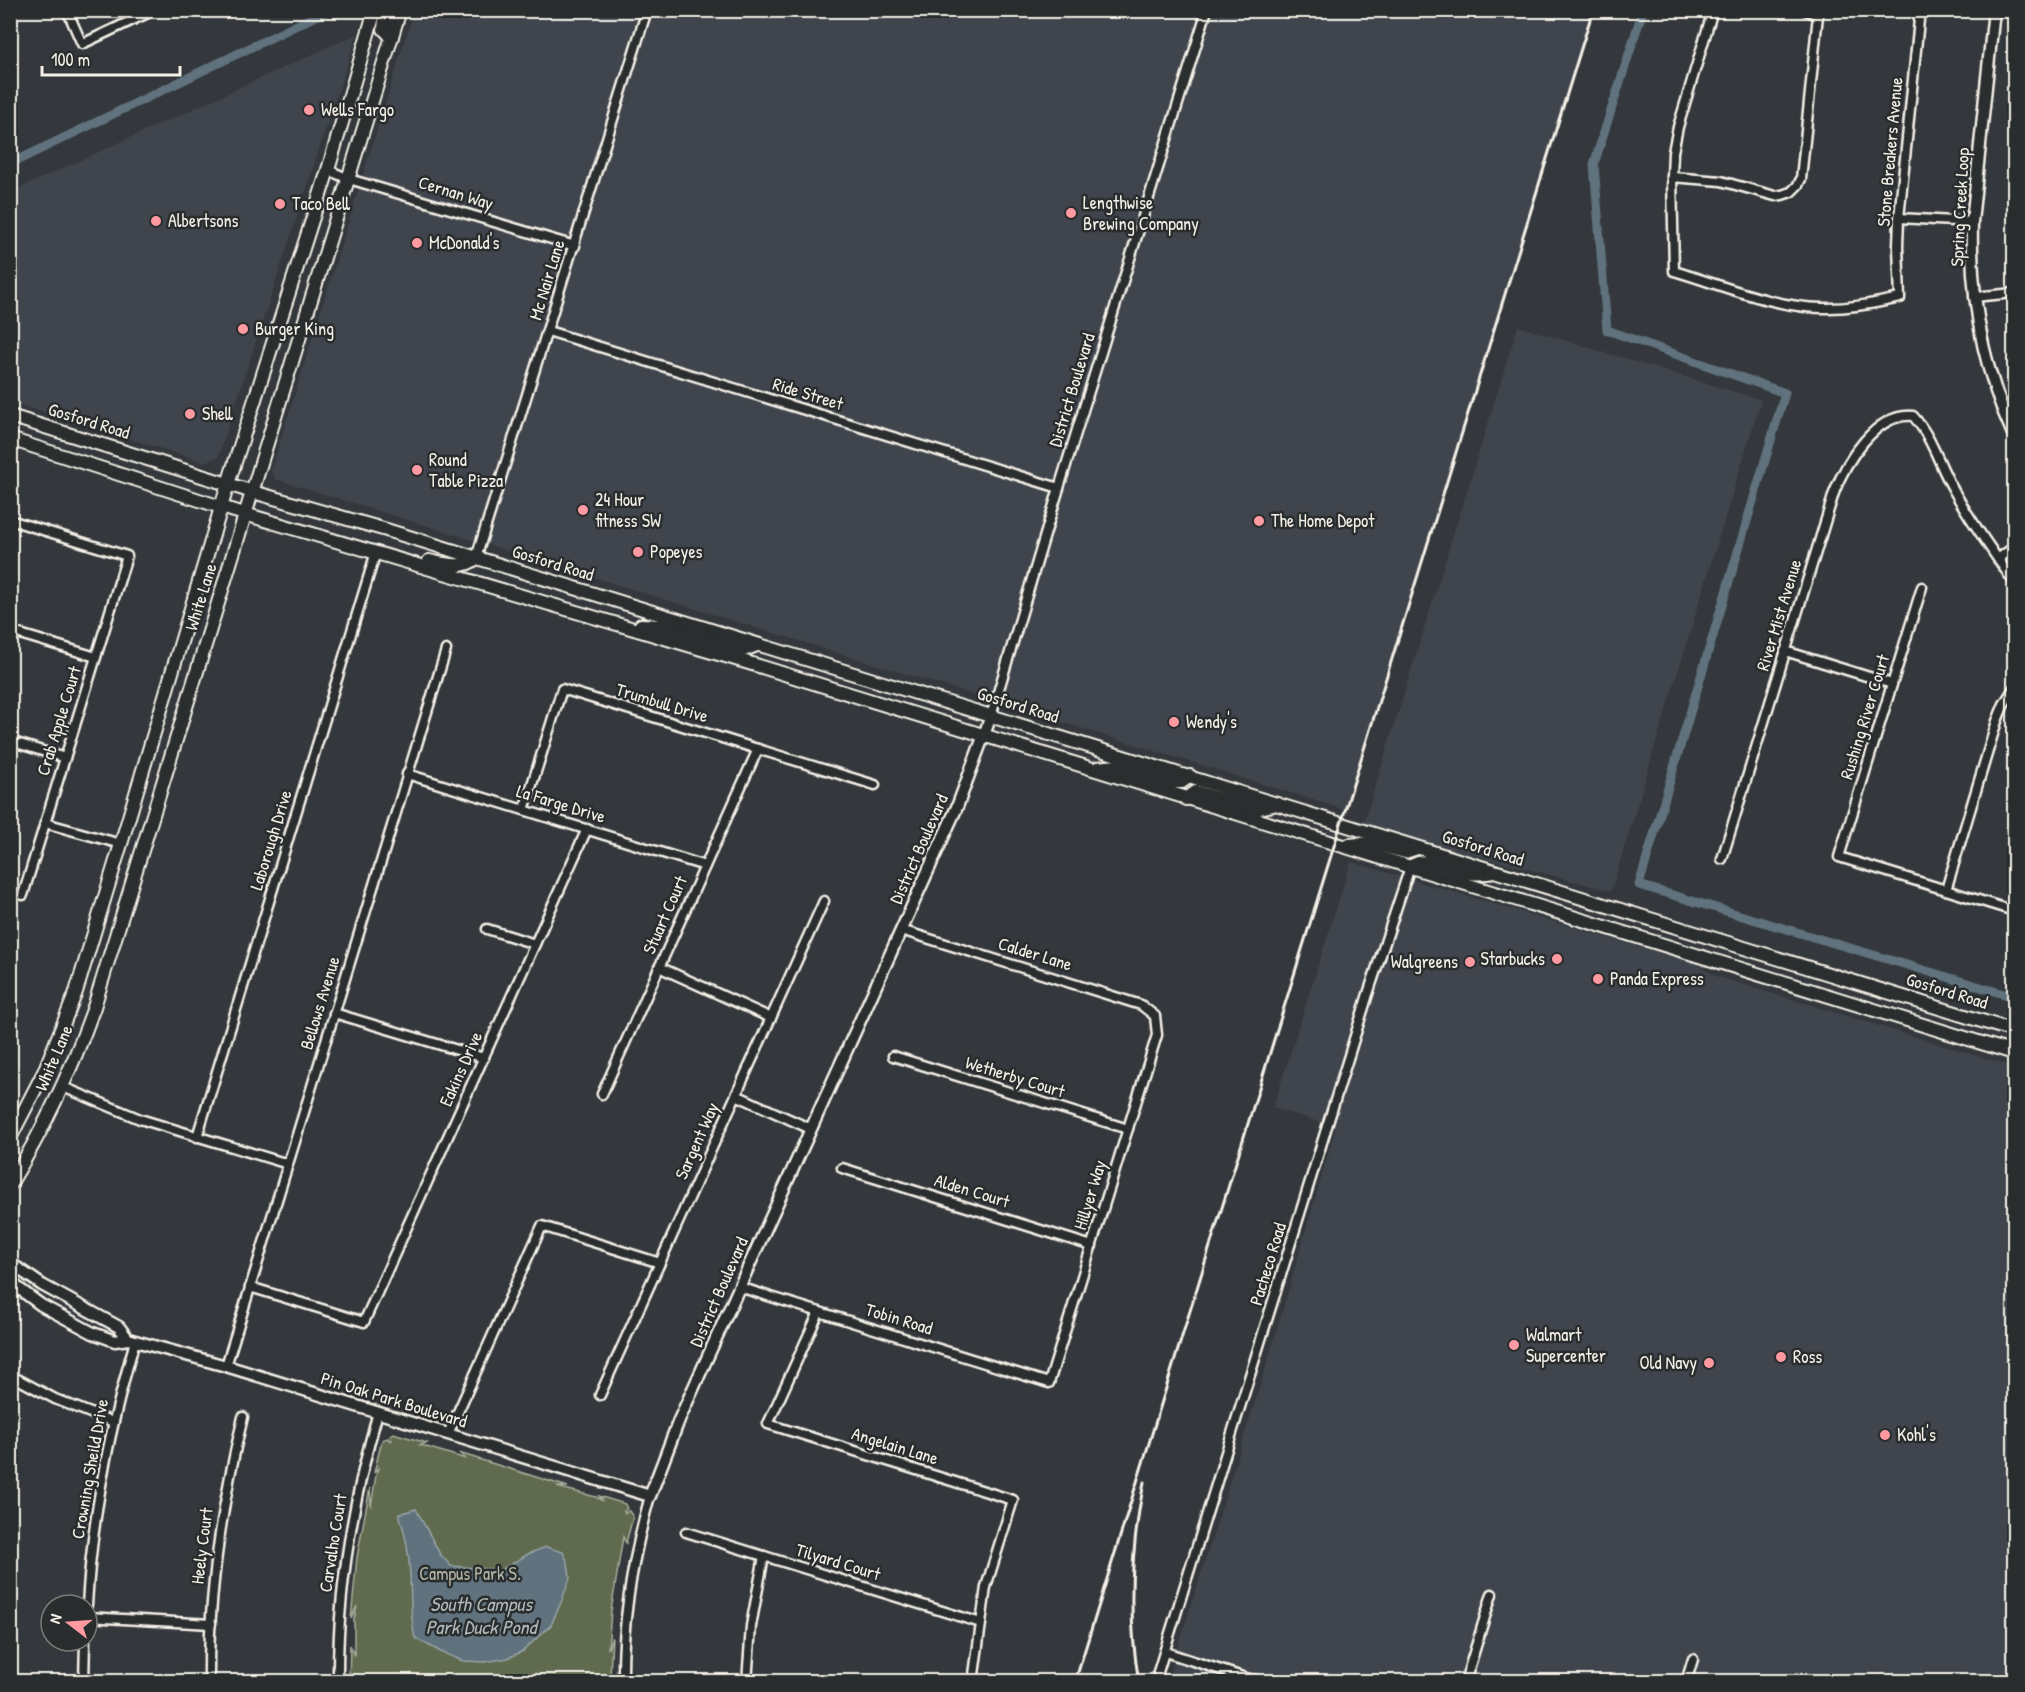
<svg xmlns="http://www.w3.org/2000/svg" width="2025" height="1692" viewBox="0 0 2025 1692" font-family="'Patrick Hand',sans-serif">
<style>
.built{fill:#3f454d}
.green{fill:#616a50;stroke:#aaae9c;stroke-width:1.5}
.water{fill:#5e727d;stroke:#9aa5a8;stroke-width:1.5}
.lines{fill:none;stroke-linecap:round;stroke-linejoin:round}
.canal{stroke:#5e727d;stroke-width:9}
.minor-casing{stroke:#f4f1e8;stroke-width:13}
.tertiary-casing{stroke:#f4f1e8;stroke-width:15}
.secondary-casing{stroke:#f4f1e8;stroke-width:16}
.minor{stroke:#2a2d2e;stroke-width:8}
.tertiary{stroke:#2a2d2e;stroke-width:10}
.secondary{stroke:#2a2d2e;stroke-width:12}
.rail{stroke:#f4f1e8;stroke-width:3}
.poi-dot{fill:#ff9aa2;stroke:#2a2d2e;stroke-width:2}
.labels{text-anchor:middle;stroke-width:5;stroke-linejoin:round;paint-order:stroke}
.poi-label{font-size:18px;fill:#f4f1e8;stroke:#2a2d2e;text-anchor:start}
.street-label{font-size:18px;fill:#f4f1e8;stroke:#2a2d2e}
.park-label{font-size:18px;fill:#b2b4a4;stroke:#2a2d2e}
.water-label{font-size:20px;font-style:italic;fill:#b0b8b8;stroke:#2a2d2e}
</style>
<rect width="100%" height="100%" fill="#34383c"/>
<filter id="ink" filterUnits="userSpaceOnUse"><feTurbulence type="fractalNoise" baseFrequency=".0167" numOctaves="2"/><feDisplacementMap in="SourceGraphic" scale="12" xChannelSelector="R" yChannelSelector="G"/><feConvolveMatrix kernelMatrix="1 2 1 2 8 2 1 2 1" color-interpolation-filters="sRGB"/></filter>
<g filter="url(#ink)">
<g class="built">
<path d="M414,11H1593L1346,810L275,479L271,471Z"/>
<path d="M357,34L218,457L204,462L11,402V192Z"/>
<path d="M1518,326L1761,400L1611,891L1363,826Z"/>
<path d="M1351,862L1694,963L1718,977L2014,1067V1681L1167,1682L1266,1367L1336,1127L1273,1108Z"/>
</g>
<path class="green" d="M393,1433L427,1443L420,1445L466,1459L459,1453L568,1487H557L596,1497L603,1501L599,1496L625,1504L627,1509L624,1511L625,1513L629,1511L633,1517L626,1543L623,1537L611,1611L608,1649L612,1637L610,1677H608V1681L349,1682L350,1645L354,1656V1619L357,1606L351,1619L352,1609L357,1557L370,1488L371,1507L376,1475L379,1467L374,1473L382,1440L388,1438L390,1441L392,1440L390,1436Z"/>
<path class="water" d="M416,1509L440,1554L451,1566L501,1570L530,1553L546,1547L563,1552L568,1563L570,1578L562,1600L551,1625L523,1651L508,1658L485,1662L463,1661L441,1652L415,1638C410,1617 411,1596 410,1575C409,1554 406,1534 399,1514Z"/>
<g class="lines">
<g class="canal">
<path d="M1643,10L1594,164L1607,330L1785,393L1639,885L2014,997"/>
<path d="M10,164L328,10"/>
</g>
<g class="minor-casing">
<g id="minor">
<path d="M67,10L82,44L154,10"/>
<path d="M1713,10L1678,127L1673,152L1672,177L1674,271C1722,285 1772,307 1822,308C1849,309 1875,303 1900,298L1898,246L1899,218L1920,10"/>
<path d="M328,170L349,179L575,246"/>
<path d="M1672,177L1721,181L1775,196L1782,195L1791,192L1798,185L1801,179L1818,15L1805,10"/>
<path d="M1899,218L1972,222"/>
<path d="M1974,297L2014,293"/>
<path d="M548,331L1059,488"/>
<path d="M10,520L127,556L23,895"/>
<path d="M476,558L647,10"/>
<path d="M1998,559L2014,547"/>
<path d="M1922,587L1839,857L2014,911"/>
<path d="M10,631L96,657"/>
<path d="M1785,651L1892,684"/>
<path d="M991,716L1059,488L1207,10"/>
<path d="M10,741L65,758"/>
<path d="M407,774L705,866"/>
<path d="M524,810L562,689L875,785"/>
<path d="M45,823L121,844"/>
<path d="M1722,859L1834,493C1845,463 1876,412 1913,416C1932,437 1939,465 1953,489C1971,522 1993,552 2014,582"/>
<path d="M1946,890L1997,721L2004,704L2014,688"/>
<path d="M487,929L535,944"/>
<path d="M659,967L771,1018"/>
<path d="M334,1013L484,1058"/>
<path d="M893,1056L1128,1129"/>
<path d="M63,1087L140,1119L288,1164"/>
<path d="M602,1094L758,749"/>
<path d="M736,1095L811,1129"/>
<path d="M197,1137L376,552"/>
<path d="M842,1168L1092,1246"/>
<path d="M250,1287L364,1322L587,829"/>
<path d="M739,1287L1049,1383L1157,1035L1155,1016L1141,1005L901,930"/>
<path d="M819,1312L768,1424L1013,1500L986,1587L973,1682"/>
<path d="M226,1366L446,650"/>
<path d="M10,1375L55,1399L113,1422"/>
<path d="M600,1395L824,901"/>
<path d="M448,1434L542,1226L660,1263"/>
<path d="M686,1532L981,1623"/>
<path d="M87,1605C92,1515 110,1427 135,1341"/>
<path d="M87,1617L211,1624"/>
<path d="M1165,1652L1249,1679L1271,1682"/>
<path d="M1158,1672L1368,994L1410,867"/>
<path d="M84,1682L85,1641"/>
<path d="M209,1682C208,1592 222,1504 243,1417"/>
<path d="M338,1682C337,1590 353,1500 378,1412"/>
<path d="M623,1682C622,1618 633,1557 650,1496"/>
<path d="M747,1682L751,1626L764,1556"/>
<path d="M1465,1682L1492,1594"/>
<path d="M1686,1682L1693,1659"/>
</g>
</g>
<g class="tertiary-casing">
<g id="tertiary">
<path d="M1994,10L1972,222C1970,297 1982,368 2014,436"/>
<path d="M10,1263L42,1285L119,1327L128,1339"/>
<path d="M10,1282L41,1305L93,1333L115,1341L128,1339L226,1366L650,1496L679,1420L957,807L991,716"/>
</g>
</g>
<g class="secondary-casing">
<g id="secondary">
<path d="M386,10L384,29L392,37"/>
<path d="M10,416L253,492L383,529L2014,1031"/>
<path d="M10,439L221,507L749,663L2014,1053"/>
<path d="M429,561C445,564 463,570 476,558"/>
<path d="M641,625L660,626L730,647L744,650L757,645"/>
<path d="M1097,768L1117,766L1172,782H1182L1190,776"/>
<path d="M1186,799L1196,792L1256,809L1277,804"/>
<path d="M1349,845L1370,843L1405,852L1417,848"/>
<path d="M1410,867C1430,854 1449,869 1469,873C1475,874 1482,873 1488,873"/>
<path d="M10,1138L44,1072L76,992L121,844L228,484L328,170L375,10"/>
<path d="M10,1184C45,1128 72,1069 94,1007L400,10"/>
</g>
</g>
<use href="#minor" class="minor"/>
<use href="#tertiary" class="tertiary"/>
<use href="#secondary" class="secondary"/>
<g class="rail">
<path d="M1075,1682L1593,10"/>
<path d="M1139,1682C1127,1615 1131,1548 1144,1482"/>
</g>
</g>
</g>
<g class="poi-dot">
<circle cx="309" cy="110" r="6"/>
<circle cx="280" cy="204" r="6"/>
<circle cx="1071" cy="213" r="6"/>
<circle cx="156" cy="221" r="6"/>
<circle cx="417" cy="243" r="6"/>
<circle cx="243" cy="329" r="6"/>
<circle cx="190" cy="414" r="6"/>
<circle cx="417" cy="470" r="6"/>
<circle cx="583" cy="510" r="6"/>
<circle cx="1259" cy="521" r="6"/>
<circle cx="638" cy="552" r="6"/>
<circle cx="1174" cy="722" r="6"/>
<circle cx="1557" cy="959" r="6"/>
<circle cx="1470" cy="962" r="6"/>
<circle cx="1598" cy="979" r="6"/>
<circle cx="1514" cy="1345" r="6"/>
<circle cx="1781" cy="1357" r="6"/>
<circle cx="1709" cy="1363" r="6"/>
<circle cx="1885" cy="1435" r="6"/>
</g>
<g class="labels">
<g class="poi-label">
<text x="321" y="116">Wells Fargo</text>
<text x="1083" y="209">Lengthwise<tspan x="1083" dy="21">Brewing Company</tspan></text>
<text x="292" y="210">Taco Bell</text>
<text x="168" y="227">Albertsons</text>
<text x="429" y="249">McDonald's</text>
<text x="255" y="335">Burger King</text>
<text x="202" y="420">Shell</text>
<text x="429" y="466">Round<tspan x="429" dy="21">Table Pizza</tspan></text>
<text x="595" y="506">24 Hour<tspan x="595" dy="21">fitness SW</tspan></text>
<text x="1271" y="527">The Home Depot</text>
<text x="650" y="558">Popeyes</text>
<text x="1186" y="728">Wendy's</text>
<text x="1545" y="965" text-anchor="end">Starbucks</text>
<text x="1458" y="968" text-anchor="end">Walgreens</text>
<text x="1610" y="985">Panda Express</text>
<text x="1526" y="1341">Walmart<tspan x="1526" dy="21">Supercenter</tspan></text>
<text x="1793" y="1363">Ross</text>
<text x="1697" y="1369" text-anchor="end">Old Navy</text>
<text x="1897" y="1441">Kohl's</text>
</g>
<g class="street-label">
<text transform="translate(1890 152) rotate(-85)" y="6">Stone Breakers Avenue</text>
<text transform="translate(456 193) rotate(17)" y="6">Cernan Way</text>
<text transform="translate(1960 207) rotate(-87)" y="6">Spring Creek Loop</text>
<text transform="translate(547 280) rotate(-73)" y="6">Mc Nair Lane</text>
<text transform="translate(1072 390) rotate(-73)" y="6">District Boulevard</text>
<text transform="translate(808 394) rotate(17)" y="6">Ride Street</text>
<text transform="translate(89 421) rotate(17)" y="6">Gosford Road</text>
<text transform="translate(553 563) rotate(17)" y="6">Gosford Road</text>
<text transform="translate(201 597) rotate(-73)" y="6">White Lane</text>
<text transform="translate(1779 615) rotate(-73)" y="6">River Mist Avenue</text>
<text transform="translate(662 703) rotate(17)" y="6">Trumbull Drive</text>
<text transform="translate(1018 705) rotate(17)" y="6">Gosford Road</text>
<text transform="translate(1865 717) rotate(-73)" y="6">Rushing River Court</text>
<text transform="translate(59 721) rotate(-73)" y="6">Crab Apple Court</text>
<text transform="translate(561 804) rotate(17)" y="6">La Farge Drive</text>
<text transform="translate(271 840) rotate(-73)" y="6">Laborough Drive</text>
<text transform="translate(1483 848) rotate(17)" y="6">Gosford Road</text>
<text transform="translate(919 849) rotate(-66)" y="6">District Boulevard</text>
<text transform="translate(665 915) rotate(-66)" y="6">Stuart Court</text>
<text transform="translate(1035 954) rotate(17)" y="6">Calder Lane</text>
<text transform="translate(1947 991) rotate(17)" y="6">Gosford Road</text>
<text transform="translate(320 1003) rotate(-73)" y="6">Bellows Avenue</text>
<text transform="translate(54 1058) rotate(-67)" y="6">White Lane</text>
<text transform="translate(461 1069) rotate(-66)" y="6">Eakins Drive</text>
<text transform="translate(1015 1077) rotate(17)" y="6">Wetherby Court</text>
<text transform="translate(697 1141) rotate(-66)" y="6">Sargent Way</text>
<text transform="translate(972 1191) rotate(17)" y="6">Alden Court</text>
<text transform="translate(1090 1195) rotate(-73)" y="6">Hillyer Way</text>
<text transform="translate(1268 1264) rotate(-73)" y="6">Pacheco Road</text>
<text transform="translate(719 1292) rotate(-66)" y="6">District Boulevard</text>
<text transform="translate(899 1319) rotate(17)" y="6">Tobin Road</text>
<text transform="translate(394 1400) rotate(17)" y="6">Pin Oak Park Boulevard</text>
<text transform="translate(895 1446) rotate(17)" y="6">Angelain Lane</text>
<text transform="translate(90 1469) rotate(-80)" y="6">Crowning Sheild Drive</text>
<text transform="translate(333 1543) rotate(-81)" y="6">Carvalho Court</text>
<text transform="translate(202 1546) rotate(-83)" y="6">Heely Court</text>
<text transform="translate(838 1562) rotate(17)" y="6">Tilyard Court</text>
</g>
<g class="park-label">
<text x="470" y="1580">Campus Park S.</text>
</g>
<g class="water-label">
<text x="481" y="1611">South Campus<tspan x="481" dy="23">Park Duck Pond</tspan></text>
</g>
</g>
<rect width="2025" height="1692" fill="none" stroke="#2a2d2e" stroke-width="36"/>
<rect x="18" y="18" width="1989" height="1656" fill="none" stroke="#f4f1e8" stroke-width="2" filter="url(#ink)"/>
<g transform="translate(69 1623) rotate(287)"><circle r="28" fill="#2a2d2e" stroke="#7b7b78" stroke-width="1.5"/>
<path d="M0-4.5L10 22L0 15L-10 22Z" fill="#ff9aa2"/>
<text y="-9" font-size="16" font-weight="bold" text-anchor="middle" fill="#f4f1e8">N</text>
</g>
<path d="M42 66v9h138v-9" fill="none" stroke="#f4f1e8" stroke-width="3"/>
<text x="51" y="66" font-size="18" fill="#f4f1e8" stroke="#2a2d2e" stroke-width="4.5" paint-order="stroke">100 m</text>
</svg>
